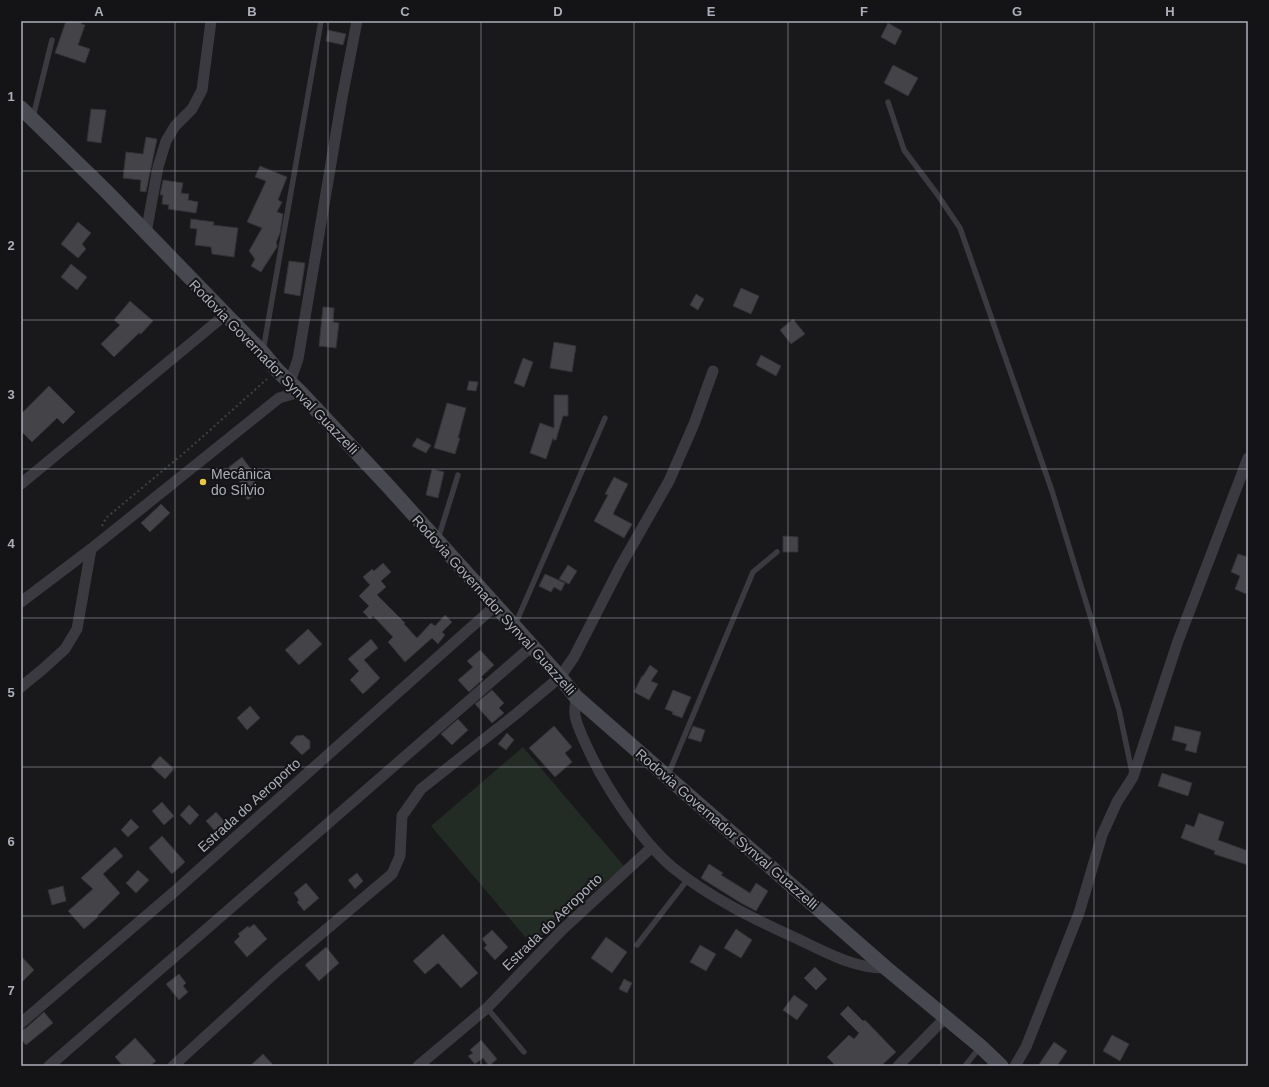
<svg xmlns="http://www.w3.org/2000/svg" width="1269" height="1087" viewBox="0 0 1269 1087" font-family="Helvetica,sans-serif">
<style>
.grass{fill:#232b25}
.building{fill:#434348;stroke:#333337}
.lines{fill:none;stroke-linecap:round;stroke-linejoin:round}
.path{stroke:#404147;stroke-width:2;stroke-dasharray:2 3;stroke-linecap:butt}
.lane{stroke:#3a3a40;stroke-width:5.5}
.street{stroke:#3a3a40;stroke-width:11}
.secondary{stroke:#484950;stroke-width:15}
.grid{fill:none;stroke:#acaeba;stroke-width:1;stroke-opacity:0.55}
.poi-dot{fill:#eac641;stroke:#141416;stroke-width:1.5}
.labels{text-anchor:middle;stroke-width:4;stroke-linejoin:round;paint-order:stroke}
.street-label{font-size:14px;fill:#acaeba;stroke:#141416}
.poi-label{font-size:14px;fill:#acaeba;stroke:#141416;text-anchor:start}
.neatline{fill:none;stroke:#acaeba;stroke-width:1.5}
.grid-label{font-size:13px;text-anchor:middle;font-weight:bold;fill:#acaeba}
</style>
<rect width="100%" height="100%" fill="#19191b"/>
<path class="grass" d="M523,747L624,866L532,945L431,826Z"/>
<g class="building">
<path d="M66,21H82L81,24L85,25L78,45L90,49L85,63L55,53Z"/>
<path d="M888,23L902,31L895,45L881,37Z"/>
<path d="M328,30L346,34L343,45L326,41Z"/>
<path d="M893,65L918,78L908,96L884,83Z"/>
<path d="M91,109L106,110L101,143L87,141Z"/>
<path d="M146,137L157,139L146,192L140,191L141,180L123,178L126,152L143,154Z"/>
<path d="M260,166L287,177L278,200L282,202L277,212L283,214L280,233L276,243L277,244V247L261,272L251,266L255,259L249,251L262,228L247,222L266,181L255,177Z"/>
<path d="M163,180L183,183L181,193L189,194L188,200L198,202L196,213L168,209L169,205L162,204L163,195H160Z"/>
<path d="M191,219L214,222L213,225L238,228L234,257L212,254L211,247L195,245L197,229L190,228Z"/>
<path d="M78,222L91,233L82,244L86,249L78,258L61,244Z"/>
<path d="M289,261L305,263L300,296L284,293Z"/>
<path d="M71,264L87,277L77,290L61,277Z"/>
<path d="M741,288L759,296L751,314L733,306Z"/>
<path d="M696,294L704,299L698,310L690,305Z"/>
<path d="M130,301L153,321L141,334L139,333L114,357L101,344L120,325L114,320Z"/>
<path d="M323,307L334,308L333,322L339,323L336,348L319,346Z"/>
<path d="M793,319L805,334L791,344L780,330Z"/>
<path d="M554,342L576,346L572,372L550,368Z"/>
<path d="M761,355L781,366L776,376L756,365Z"/>
<path d="M523,358L533,362L524,387L514,383Z"/>
<path d="M469,381L478,382L476,391L467,390Z"/>
<path d="M49,386L75,412L63,424L57,418L32,442L21,431V414Z"/>
<path d="M554,395H568V416H563L556,440H554L553,438L546,459L530,453L540,423L554,428Z"/>
<path d="M447,403L466,408L458,438H460L455,454L434,448Z"/>
<path d="M417,438L431,445L426,453L412,446Z"/>
<path d="M242,457L253,472L249,475L261,489L248,500L239,489L243,486L229,467Z"/>
<path d="M432,469L444,472L438,498L426,495Z"/>
<path d="M614,477L628,484L613,514L632,524L624,538L594,521L608,495L605,494Z"/>
<path d="M161,504L170,513L150,532L141,523Z"/>
<path d="M783,536L798,537V552H783Z"/>
<path d="M1238,554L1248,557V588L1246,594L1235,589L1240,576L1231,572Z"/>
<path d="M383,563L391,572L381,581L386,587L377,595L405,623L404,624L417,638L431,623L435,626L445,615L452,622L442,632L445,635L438,644L432,638L405,662L388,642L393,637L373,616L370,619L363,612L369,606L359,596L370,585L363,577L372,569L374,571Z"/>
<path d="M568,565L577,571L569,584L559,579Z"/>
<path d="M545,574L565,583L561,591L554,587L551,592L539,586Z"/>
<path d="M308,629L322,644L299,665L285,650Z"/>
<path d="M371,639L378,648L364,660L380,678L363,694L350,680L359,671L348,659Z"/>
<path d="M480,650L494,665L481,677L483,679L469,692L458,680L473,667L467,661Z"/>
<path d="M650,665L658,671L651,681L658,684L649,700L634,692L642,676H643Z"/>
<path d="M492,690L504,703L499,708L504,713L492,723L475,704Z"/>
<path d="M673,690L691,697L682,718L672,714L673,712L665,709Z"/>
<path d="M250,706L260,718L247,730L237,718Z"/>
<path d="M458,719L468,730L452,745L441,734Z"/>
<path d="M554,726L572,747L565,753L572,762L555,777L529,748Z"/>
<path d="M693,726L705,730L701,742L688,738Z"/>
<path d="M1175,726L1201,732L1196,753L1185,750L1187,744L1172,740Z"/>
<path d="M507,733L514,740L506,750L498,744Z"/>
<path d="M303,735L310,741V748L302,755L290,743L296,736Z"/>
<path d="M160,756L174,769L165,779L151,766Z"/>
<path d="M1162,773L1192,783L1188,796L1158,786Z"/>
<path d="M162,802L174,816L164,825L152,811Z"/>
<path d="M189,805L199,815L190,825L180,815Z"/>
<path d="M216,812L231,829L221,838L206,821Z"/>
<path d="M1199,813L1224,822L1218,840L1248,851V865L1214,854L1215,851L1181,838L1186,824L1194,827Z"/>
<path d="M131,819L139,827L128,837L121,830Z"/>
<path d="M162,836L185,862L172,874L149,848Z"/>
<path d="M115,847L123,856L103,874L120,893L97,916L98,917L84,929L68,911L93,889L81,878Z"/>
<path d="M709,864L723,873L721,875L750,893L756,883L768,891L756,911L741,903L701,878Z"/>
<path d="M138,870L149,880L136,893L126,883Z"/>
<path d="M357,873L363,881L355,889L348,880Z"/>
<path d="M306,883L319,898L304,911L297,902L299,900L294,893Z"/>
<path d="M63,886L66,901L52,905L48,890Z"/>
<path d="M254,924L267,939L247,957L234,942L240,936L238,934L248,926L249,928Z"/>
<path d="M736,929L752,940L741,958L724,948Z"/>
<path d="M492,930L508,947L495,960L484,948L487,945L482,939Z"/>
<path d="M443,934L478,973L461,988L438,963L425,974L413,961Z"/>
<path d="M606,937L627,952L612,973L591,958Z"/>
<path d="M700,945L716,954L706,971L690,962Z"/>
<path d="M326,947L339,963L319,981L305,965Z"/>
<path d="M21,956L34,970L21,983Z"/>
<path d="M815,967L827,979L816,990L804,978Z"/>
<path d="M179,974L186,983L183,986L188,992L179,1000L166,984Z"/>
<path d="M624,979L632,983L627,993L619,989Z"/>
<path d="M794,995L808,1005L797,1020L783,1010Z"/>
<path d="M848,1006L863,1021L865,1020L896,1052L881,1066H836L827,1057L849,1035L854,1039L859,1033L840,1014Z"/>
<path d="M44,1012L53,1023L26,1045L21,1039V1030L26,1028Z"/>
<path d="M1112,1035L1129,1044L1120,1061L1103,1051Z"/>
<path d="M135,1038L156,1061L150,1066H123L115,1057Z"/>
<path d="M481,1040L497,1059L489,1066L483,1058L475,1064L468,1056L473,1053L470,1050Z"/>
<path d="M1054,1042L1067,1051L1057,1066H1038Z"/>
<path d="M263,1054L274,1066H250Z"/>
</g>
<g class="lines">
<path class="path" d="M102,526L106,518L190,448L267,379"/>
<g class="lane">
<path d="M888,102L904,150L937,194L960,228L1052,491L1119,710L1132,772"/>
<path d="M33,117L52,40"/>
<path d="M263,351L321,21"/>
<path d="M438,539L458,475"/>
<path d="M515,625L605,418"/>
<path d="M668,775L753,572L777,552"/>
<path d="M637,945L688,879"/>
<path d="M487,1008L524,1052"/>
<path d="M965,1066L980,1047"/>
</g>
<g class="street">
<path d="M146,233L158,167L166,141L175,126L192,109L202,90L211,21"/>
<path d="M290,382L298,359L342,98L357,21"/>
<path d="M21,484L225,315"/>
<path d="M21,602L91,549L279,398L300,392"/>
<path d="M21,687L43,669L65,649L77,629L91,549"/>
<path d="M576,697C576,703 574,710 575,715C577,729 592,757 599,771C617,803 644,843 672,867C710,898 756,920 800,940C827,953 856,969 886,968"/>
<path d="M21,1023L174,892L495,606"/>
<path d="M49,1066L532,646"/>
<path d="M173,1066L277,971L392,874L400,856L402,816L421,789L516,714L560,677L574,657L620,567L669,481L694,424L713,371"/>
<path d="M418,1066L487,1008L562,930L652,847"/>
<path d="M898,1066L945,1018"/>
<path d="M1015,1066L1026,1047L1079,913L1102,835L1117,802L1133,777L1178,641L1248,458"/>
</g>
<path class="secondary" d="M21,108L106,191L263,353L277,370L300,392L389,487L560,677L576,697L886,968L980,1046L1001,1066"/>
</g>
<path class="grid" d="M175,21V1066M328,21V1066M481,21V1066M634,21V1066M788,21V1066M941,21V1066M1094,21V1066M21,171H1248M21,320H1248M21,469H1248M21,618H1248M21,767H1248M21,916H1248"/>
<circle class="poi-dot" cx="203" cy="482" r="4"/>
<g class="labels">
<g class="street-label">
<text transform="translate(274 367) rotate(46)" y="5">Rodovia Governador Synval Guazzelli</text>
<text transform="translate(494 605) rotate(48)" y="5">Rodovia Governador Synval Guazzelli</text>
<text transform="translate(249 805) rotate(-42)" y="5">Estrada do Aeroporto</text>
<text transform="translate(727 829) rotate(41)" y="5">Rodovia Governador Synval Guazzelli</text>
<text transform="translate(552 922) rotate(-44)" y="5">Estrada do Aeroporto</text>
</g>
<g class="poi-label">
<text x="211" y="479">Mecânica<tspan x="211" dy="16">do Sílvio</tspan></text>
</g>
</g>
<rect width="1269" height="1087" fill="none" stroke="#141416" stroke-width="44"/>
<rect x="22" y="22" width="1225" height="1043" class="neatline"/>
<g class="grid-label">
<text x="99" y="16">A</text>
<text x="252" y="16">B</text>
<text x="405" y="16">C</text>
<text x="558" y="16">D</text>
<text x="711" y="16">E</text>
<text x="864" y="16">F</text>
<text x="1017" y="16">G</text>
<text x="1170" y="16">H</text>
<text x="11" y="101">1</text>
<text x="11" y="250">2</text>
<text x="11" y="399">3</text>
<text x="11" y="548">4</text>
<text x="11" y="697">5</text>
<text x="11" y="846">6</text>
<text x="11" y="995">7</text>
</g>
</svg>
